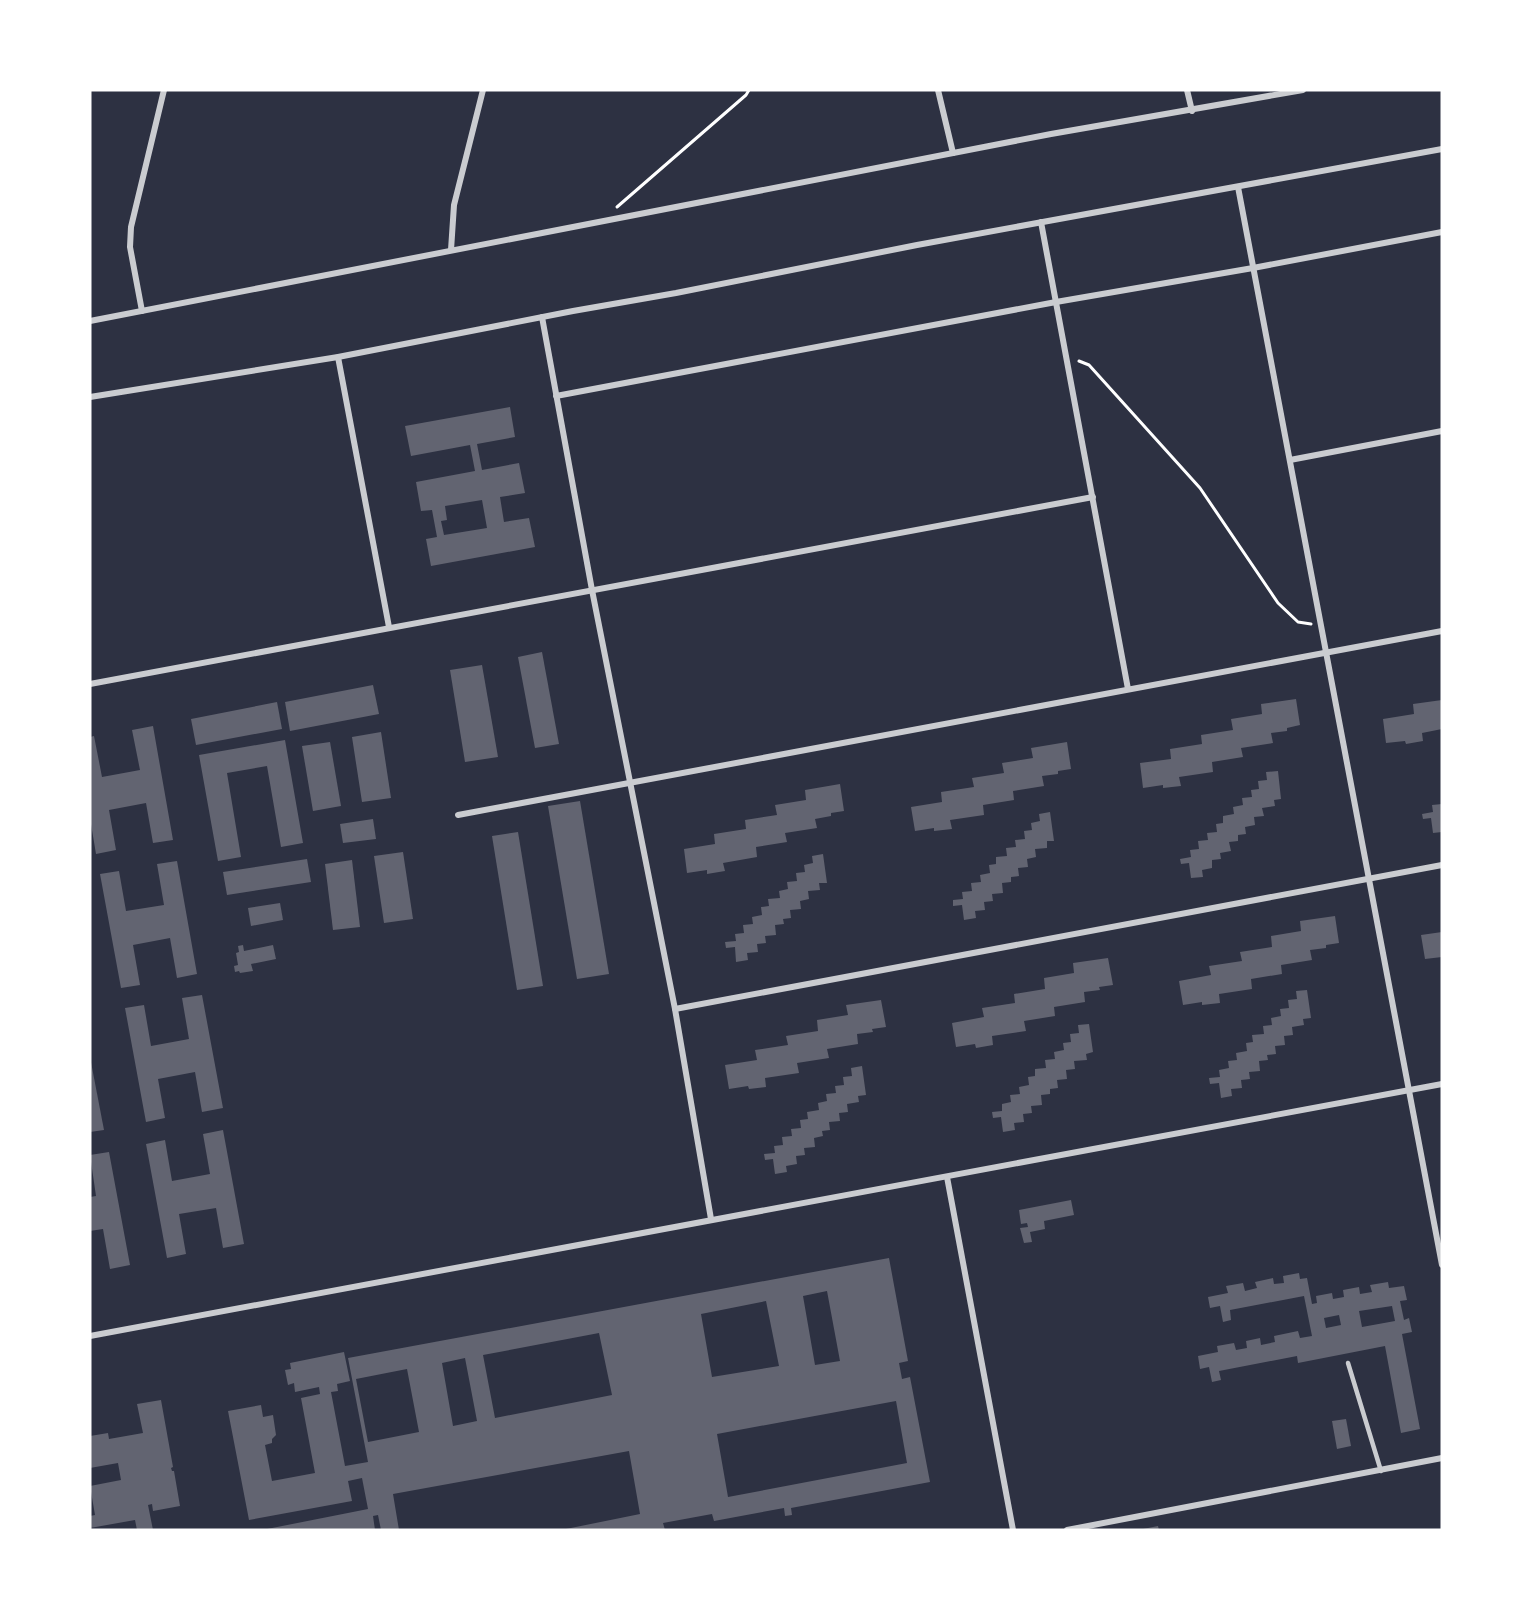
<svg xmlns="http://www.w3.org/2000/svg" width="1532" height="1620" viewBox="0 0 1532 1620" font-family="Karla,sans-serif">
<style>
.building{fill:#626471;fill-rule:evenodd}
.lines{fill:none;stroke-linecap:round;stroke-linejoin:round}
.path{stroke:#fff;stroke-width:3}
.service{stroke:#caccd0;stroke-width:4.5}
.minor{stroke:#caccd0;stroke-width:6}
</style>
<rect width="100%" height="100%" fill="#2d3142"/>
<g class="building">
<path d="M510,407L515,437L477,444L482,470L519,463L525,493L500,497L504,522L529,518L535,547L431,566L426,539L437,537L432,510L421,511L416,482L475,471L470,445L411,456L405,426ZM482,500L487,528L444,535L441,521L447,520L445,506Z"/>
<path d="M542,652L559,744L535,748L518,657Z"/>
<path d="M482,665L498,757L465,762L450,670Z"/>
<path d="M373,685L379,714L290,731L285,702Z"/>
<path d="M1296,699L1300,725L1287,728V731L1271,733L1273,743L1241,748L1243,757L1212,762L1213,772L1179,777L1181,786L1163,788V785L1143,788L1140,763L1171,759L1170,749L1202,744L1201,735L1233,730L1231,719L1262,714L1261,704Z"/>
<path d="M1442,700V729L1422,733L1423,741L1406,744L1405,741L1386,743L1383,719L1414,714L1413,704Z"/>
<path d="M277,702L282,729L196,745L191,719Z"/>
<path d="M153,726L173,840L153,843L146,803L109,810L116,850L96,854L90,818V737L94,736L102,777L140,770L132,730Z"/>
<path d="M381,732L391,798L362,802L352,737Z"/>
<path d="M285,740L303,843L281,847L267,766L227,773L241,857L218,861L199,755Z"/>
<path d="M330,742L341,806L313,811L302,746Z"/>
<path d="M1067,742L1071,769L1058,771V774L1042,776L1044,786L1013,791L1014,800L983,805L984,815L950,820L952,829L934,831V828L915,831L911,807L942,802L941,792L974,787L972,778L1004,773L1002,763L1033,758L1031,748Z"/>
<path d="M1278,771L1281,799L1274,800L1275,806L1262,808L1264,816L1254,817L1255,825L1245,827L1246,834L1238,835V841L1229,842L1231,851L1220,853L1221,859L1212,860V868L1202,870L1203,877L1191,878L1189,863L1181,864L1180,859L1191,857L1190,850L1199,849L1198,841L1208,840L1207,833L1217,832L1216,824L1223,823V816L1234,814L1233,807L1243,805L1242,798L1252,797L1251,790L1259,789L1258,781L1267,780L1266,772Z"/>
<path d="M840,784L844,811L831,813V816L815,819L817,828L785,833L787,842L756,847L757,857L723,863L725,871L707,874V870L687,873L684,849L715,844L714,834L746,829L745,820L777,815L775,805L806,800L805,790Z"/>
<path d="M580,801L609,974L577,979L548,806Z"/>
<path d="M1442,804V832L1433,833L1431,818L1423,819L1422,814L1433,812L1432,805Z"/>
<path d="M1050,812L1054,841H1047V848L1035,849L1036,857L1027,859L1028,867L1018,868L1019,876L1011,877V882L1002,883L1003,893L992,894L993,901L984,902L985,910L975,911L976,918L964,920L962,905L953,906V900L963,899L962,892L972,891L971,883L981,882L980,875L990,873L989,865L996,864V857L1007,856L1006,848L1016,847L1015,840L1025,839L1024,831L1032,830L1031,823L1040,821L1039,814Z"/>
<path d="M373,819L376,839L343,843L340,824Z"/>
<path d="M518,832L543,986L517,990L492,836Z"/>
<path d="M403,852L413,919L384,923L374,856Z"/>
<path d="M823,854L827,883H819L820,890L808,891L809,899L800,901L801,909L790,910L791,918L783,919L784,924L775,925L776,935L765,936L766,943L757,944L758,952L747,953L748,960L736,962L735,947L726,948L725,942L736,941L735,934L744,933L743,925L753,924L752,917L762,915L761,907L769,906L768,899L780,898L779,891L788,889L787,882L797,881L796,873L805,872L804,865L813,863L812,856Z"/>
<path d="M307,859L311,882L227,895L223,872Z"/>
<path d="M352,860L360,927L333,930L325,864Z"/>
<path d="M177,861L197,974L177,978L170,938L133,945L140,985L121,988L100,874L119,871L126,911L164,905L157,864Z"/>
<path d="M280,903L283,920L251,926L248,908Z"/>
<path d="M1335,916L1339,943L1326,945V948L1310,950L1312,960L1281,965L1282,974L1251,979L1252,989L1219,994L1220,1003L1202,1005V1002L1183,1005L1179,981L1211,975L1209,966L1242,961L1240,952L1272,947L1271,936L1301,931L1300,921Z"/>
<path d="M1442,932V957L1425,959L1421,935Z"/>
<path d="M243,945L244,951L273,945L276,959L251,964L253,971L240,973L239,971L235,972L234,966L238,965L236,953L239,952L238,946Z"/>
<path d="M1108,958L1113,985L1099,987L1100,990L1084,992L1085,1002L1054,1007L1055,1016L1024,1021L1026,1031L992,1036L993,1045L976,1048L975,1044L956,1047L952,1023L984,1017L982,1008L1015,1003L1014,994L1045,989L1044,978L1074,973L1073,963Z"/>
<path d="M1307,990L1311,1018L1303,1019L1304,1025L1292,1027L1293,1035L1284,1036L1285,1045L1275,1046L1276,1054L1267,1055L1268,1060L1259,1061L1260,1071L1249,1072L1250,1079L1241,1080L1242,1088L1231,1089L1232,1096L1221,1098L1219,1083L1210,1084L1209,1078L1220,1077L1219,1070L1229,1068L1228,1061L1237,1060L1236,1053L1247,1051L1246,1043L1253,1042L1252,1035L1264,1034L1263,1026L1272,1025L1271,1018L1281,1016L1280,1009L1289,1008L1288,1000L1297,999L1296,991Z"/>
<path d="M202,995L223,1108L202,1112L195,1072L158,1079L165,1118L146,1122L125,1008L144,1005L151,1046L189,1039L182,998Z"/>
<path d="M881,1000L886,1027L872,1029L873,1032L857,1034L858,1044L827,1049L829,1058L797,1063L799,1073L765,1078L766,1087L749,1089L748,1086L729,1089L725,1065L757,1060L755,1050L788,1045L786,1036L818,1031L817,1020L848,1015L846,1005Z"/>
<path d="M1089,1024L1093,1052L1086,1054L1087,1060L1074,1061L1075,1069L1066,1070L1067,1079L1057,1080L1058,1088L1050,1089V1094L1041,1095L1042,1105L1031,1106L1032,1113L1023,1114L1024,1122L1014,1123L1015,1130L1003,1132L1001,1117L993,1118L992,1112L1002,1111V1104L1011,1102L1010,1095L1020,1094L1019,1087L1029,1085L1028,1077L1035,1076V1069L1046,1068L1045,1060L1055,1059L1054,1052L1064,1050L1063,1043L1071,1042L1070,1034L1079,1033L1078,1025Z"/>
<path d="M90,1057L104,1130L90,1132Z"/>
<path d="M862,1066L866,1095L858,1096L859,1102L847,1104L848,1112L839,1113L840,1121L829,1122L830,1130L822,1131L823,1136L814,1138L815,1147L804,1148L805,1155L796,1156L797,1164L786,1166L787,1172L775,1174L773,1159L765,1160L764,1154L775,1153L774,1146L783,1145L782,1137L792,1136L791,1129L801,1128L800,1120L808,1119L807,1112L819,1110L818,1103L827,1101L826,1094L836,1093L835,1086L844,1085L843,1077L852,1076L851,1068Z"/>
<path d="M223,1130L244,1244L223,1248L216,1208L179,1214L186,1254L167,1258L146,1144L165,1140L172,1181L210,1174L203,1134Z"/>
<path d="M109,1152L130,1265L110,1269L103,1229L90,1231V1197L96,1196L90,1155Z"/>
<path d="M1071,1200L1074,1215L1044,1221L1045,1229L1030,1232L1032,1242L1024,1243L1020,1228L1028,1227L1027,1223L1021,1224L1019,1210Z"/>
<path d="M889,1258L908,1361L899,1363L902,1379L910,1377L930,1482L791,1508L792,1515L785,1516L784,1508L714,1521L712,1514L663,1523L665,1530H561L640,1514L629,1451L393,1494L399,1530H381L378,1515L373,1516L375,1530H262L368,1509L362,1478L348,1481L352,1501L249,1520L228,1411L261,1405L263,1417L273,1415L276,1435L272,1439V1443L265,1445L272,1481L315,1473L301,1398L320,1394L319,1387L295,1392L294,1383L288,1385L285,1370L291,1369L290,1363L344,1352L350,1381L337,1384L338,1391L331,1392L345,1466L368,1462L348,1358ZM827,1291L840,1361L815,1365L803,1296ZM766,1301L779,1366L712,1377L701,1314ZM599,1333L612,1395L495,1418L483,1355ZM465,1358L477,1421L453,1426L442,1363ZM407,1369L419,1432L368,1442L356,1379ZM896,1401L907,1463L728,1497L717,1434Z"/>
<path d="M1299,1273L1300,1279L1307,1278L1312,1304L1317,1303L1316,1296L1332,1293L1333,1299L1344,1297L1343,1290L1359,1287L1360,1294L1372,1292L1370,1285L1388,1282L1389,1288L1404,1286L1407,1300L1400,1301L1404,1320L1409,1318L1412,1332L1402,1334L1420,1429L1401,1433L1385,1346L1298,1363L1297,1356L1219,1371L1221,1380L1212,1382L1209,1367L1200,1369L1198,1356L1218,1352L1217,1346L1234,1343L1236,1350L1247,1348L1246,1341L1260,1338L1261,1345L1275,1342L1274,1336L1298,1331L1300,1338L1312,1336L1304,1296L1230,1310L1231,1320L1223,1322L1220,1306L1210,1308L1208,1297L1228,1293L1226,1286L1243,1283L1245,1291L1257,1288L1255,1282L1273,1278L1274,1284L1284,1283L1283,1276ZM1392,1306L1395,1321L1362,1327L1359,1311ZM1339,1315L1341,1325L1326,1328L1324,1318Z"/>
<path d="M161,1400L173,1467L171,1468L172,1471H174L180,1506L153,1511L152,1504L148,1505L153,1530H137L135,1520L90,1528V1516L95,1515L90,1486L121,1480L118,1463L90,1468V1436L108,1433L109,1439L143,1433L137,1404Z"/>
<path d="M1346,1419L1351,1446L1337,1449L1332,1421Z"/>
<path d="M1158,1526L1159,1530H1143V1529Z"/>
</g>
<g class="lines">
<g class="path">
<path d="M617,207L746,95L749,90"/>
<path d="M1079,361L1089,365L1200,488L1278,603L1298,622L1311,624"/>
</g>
<path class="service" d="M1348,1363L1381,1471"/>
<g class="minor">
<path d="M938,90L953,153"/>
<path d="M1187,90L1192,111"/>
<path d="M1238,187L1442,1265"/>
<path d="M1041,222L1128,689"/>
<path d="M451,250L454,205L483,90"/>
<path d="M142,311L130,247L131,227L164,90"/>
<path d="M542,317L592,590L675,1009L711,1219"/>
<path d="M90,321L1051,134L1303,90"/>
<path d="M338,357L389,627"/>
<path d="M556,396L1056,302L1253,268L1442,232"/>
<path d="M90,397L338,357L573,311L676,293L917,245L1442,149"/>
<path d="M1290,460L1442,431"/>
<path d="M90,684L1093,497"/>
<path d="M458,815L1442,631"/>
<path d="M675,1009L1442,865"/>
<path d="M947,1177L1013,1530"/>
<path d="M90,1336L1442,1084"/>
<path d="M1067,1530L1442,1458"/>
</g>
</g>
<rect width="1532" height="1620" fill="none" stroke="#ffffff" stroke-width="183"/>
</svg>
